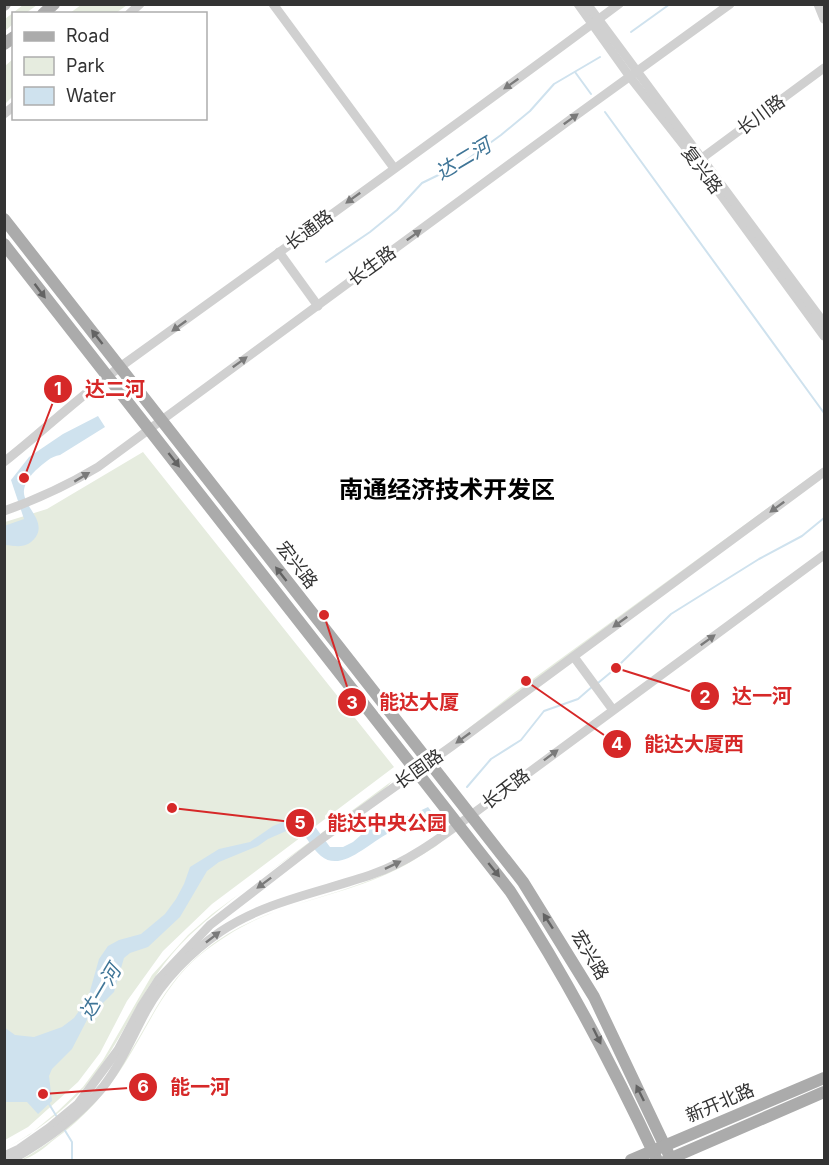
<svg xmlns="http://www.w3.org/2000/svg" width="829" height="1165" viewBox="0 0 829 1165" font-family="Inter,'Noto Sans SC',sans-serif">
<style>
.green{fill:#e6ecdf}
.water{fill:#cfe2ee}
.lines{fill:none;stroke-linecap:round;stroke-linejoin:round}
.stream{stroke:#cfe2ee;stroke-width:2}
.minor{stroke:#d0d0d0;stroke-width:9}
.major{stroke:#ababab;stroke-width:12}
.oneway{fill:#7a7a7a}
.oneway2{fill:#636363}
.labels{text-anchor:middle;stroke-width:6;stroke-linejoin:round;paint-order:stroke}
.street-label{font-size:18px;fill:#333;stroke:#fff}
.water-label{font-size:20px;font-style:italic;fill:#3f7597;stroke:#fff}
.district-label{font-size:24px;font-weight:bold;fill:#000;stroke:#fff}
.leader{fill:none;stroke:#d62828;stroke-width:2}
.callout-dot{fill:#d62828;stroke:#fff;stroke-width:2}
.mark-label{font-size:18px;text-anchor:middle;font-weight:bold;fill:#fff}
.callout-label{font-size:20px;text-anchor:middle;font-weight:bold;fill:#d62828;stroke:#fff;stroke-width:6;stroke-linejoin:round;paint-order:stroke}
</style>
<rect width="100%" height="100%" fill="#fff"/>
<g class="green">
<path d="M23,5H37L26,13L14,14L13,24L5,31V19Z"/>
<path d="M81,5V4L127,5L116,13H70Z"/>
<path d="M13,59V96L5,104V66Z"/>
<path d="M143,452L394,767L212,904L163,951L127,1001L100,1053L78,1082L28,1127L5,1140V522L47,509Z"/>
<path d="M824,467V468L451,742L515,692Z"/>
<path d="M392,781C382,794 361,806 346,817C294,856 237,891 190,935C142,980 125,1041 84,1088C61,1114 33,1133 5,1149L29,1135L57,1112L83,1087L103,1060L152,975L188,935L212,914Z"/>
<path d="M444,839C439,845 430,850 422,855C380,883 331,893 283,909C253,919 225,935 200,955C165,984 149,1025 125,1063C107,1092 83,1119 55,1139C45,1147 33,1158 21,1160C64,1136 98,1102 125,1060C150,1023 162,987 198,956C250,910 306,905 368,881C395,871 420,855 444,839Z"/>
</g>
<g class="water">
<path d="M98,416L105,427L60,455C51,456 43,464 36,470C31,475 25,482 24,490C22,506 48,521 35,538C26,549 17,546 5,545L4,526L24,519L11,480L29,457L63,434Z"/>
<path d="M428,807L435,816C417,827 403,825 387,834C369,843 341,873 321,856C313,849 307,839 301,830L291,829L284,832L268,839L258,846L219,862L207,871L180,917L148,947L130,953L124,958L114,992L88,1018L72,1049L52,1069L49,1076L52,1101L38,1114L27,1102H5L4,1027L15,1035L34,1037L62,1027L74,1018L88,998L99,959L108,946L119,940L141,934L165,914L176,899L184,884L190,867L219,849L250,842L273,826L293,818L316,828L330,847H343L353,842L369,828L393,817L409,816Z"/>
</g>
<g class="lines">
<g class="stream">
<path d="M631,32L670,4"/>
<path d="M575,72L591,94"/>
<path d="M605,112L824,413"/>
<path d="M326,262L370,232L397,210L422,183L461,164L501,135L530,111L554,84L600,57"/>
<path d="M598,683L616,668L671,614L759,559L802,536L824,518"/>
<path d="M467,787L491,759L521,740L544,711L578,699L593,686"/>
<path d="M49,1104L57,1117"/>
<path d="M64,1129L72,1142V1160"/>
</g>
<g class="minor">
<path d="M273,4L394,168"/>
<path d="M578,4L630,77L697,162L824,336"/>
<path d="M587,4L824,323"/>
<path d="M818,4L824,19"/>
<path d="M129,14L140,4"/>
<path d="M4,114L14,106"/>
<path d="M698,161L824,68"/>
<path d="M279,252L318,306"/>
<path d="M4,462C43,431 80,396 120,367C287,247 454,127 619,4"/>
<path d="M4,511C38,499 68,485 98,467L571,119L730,4"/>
<path d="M574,657L613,710"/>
<path d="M4,1156L19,1149L49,1128L78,1104L118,1050L141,1007L159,979L210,925L324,837L452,746L824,472"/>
<path d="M11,1160C45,1141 78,1117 103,1087C121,1064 132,1037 146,1011C163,980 191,952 220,932C265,901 322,892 373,874C408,862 440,838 470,816L824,555"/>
</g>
<g class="major">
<path d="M4,5L5,4"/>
<path d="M43,14L54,4"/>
<path d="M4,44L14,37"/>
<path d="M4,219L523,882L594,997L671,1159"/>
<path d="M4,244L510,891C567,978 613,1066 657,1160"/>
<path d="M631,1160L824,1078"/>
<path d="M667,1160L824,1092"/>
</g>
</g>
<defs><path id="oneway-solid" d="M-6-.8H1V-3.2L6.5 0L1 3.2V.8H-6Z" transform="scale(1.5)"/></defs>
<g class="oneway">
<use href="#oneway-solid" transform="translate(511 84) rotate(145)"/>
<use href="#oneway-solid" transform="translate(571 119) rotate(-36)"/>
<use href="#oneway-solid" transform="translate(353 198) rotate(144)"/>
<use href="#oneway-solid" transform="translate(414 235) rotate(-36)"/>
<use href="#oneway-solid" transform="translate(179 326) rotate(144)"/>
<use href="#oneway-solid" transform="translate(240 362) rotate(-36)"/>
<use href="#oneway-solid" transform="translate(82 477) rotate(-31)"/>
<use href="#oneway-solid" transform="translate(777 507) rotate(144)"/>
<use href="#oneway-solid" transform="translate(620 622) rotate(144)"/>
<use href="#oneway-solid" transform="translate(708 640) rotate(-36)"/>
<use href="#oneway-solid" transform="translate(463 738) rotate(144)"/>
<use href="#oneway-solid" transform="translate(551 755) rotate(-37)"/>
<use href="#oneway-solid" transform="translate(393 865) rotate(-26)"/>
<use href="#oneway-solid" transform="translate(264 883) rotate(143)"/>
<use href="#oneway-solid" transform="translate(213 937) rotate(-38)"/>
</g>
<g class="oneway2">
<use href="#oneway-solid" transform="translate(40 291) rotate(53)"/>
<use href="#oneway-solid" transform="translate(97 337) rotate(-128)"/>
<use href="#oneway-solid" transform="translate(174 460) rotate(52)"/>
<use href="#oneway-solid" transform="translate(281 574) rotate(-128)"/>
<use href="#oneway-solid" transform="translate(494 870) rotate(51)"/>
<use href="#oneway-solid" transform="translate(548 921) rotate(-123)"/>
<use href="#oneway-solid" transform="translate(597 1036) rotate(64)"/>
<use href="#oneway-solid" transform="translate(640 1093) rotate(-116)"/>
</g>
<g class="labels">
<g class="street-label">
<text transform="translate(761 115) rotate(-36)" y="6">长川路</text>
<text transform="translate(702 170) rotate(53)" y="6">复兴路</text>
<text transform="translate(309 230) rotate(-36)" y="6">长通路</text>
<text transform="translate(372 266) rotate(-36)" y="6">长生路</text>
<text transform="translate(297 565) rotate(52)" y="6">宏兴路</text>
<text transform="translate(419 769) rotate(-35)" y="6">长固路</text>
<text transform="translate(506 789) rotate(-37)" y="6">长天路</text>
<text transform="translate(590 955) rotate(59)" y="6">宏兴路</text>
<text transform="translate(720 1103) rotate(-23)" y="6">新开北路</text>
</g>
<g class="water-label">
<text transform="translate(463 159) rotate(-31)" y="7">达二河</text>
<text transform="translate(100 992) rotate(-59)" y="7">达一河</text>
</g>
<g class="district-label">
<text x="447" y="498">南通经济技术开发区</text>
</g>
</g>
<path class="leader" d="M24 478L58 389M616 668L705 696M324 615L352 702M526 681L617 744M172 808L300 823M43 1094L143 1087"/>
<g class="callout-dot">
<circle cx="24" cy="478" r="6"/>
<circle cx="616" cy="668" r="6"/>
<circle cx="324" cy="615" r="6"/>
<circle cx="526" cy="681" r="6"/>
<circle cx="172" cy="808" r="6"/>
<circle cx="43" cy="1094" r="6"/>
<circle cx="58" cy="389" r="15"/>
<circle cx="705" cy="696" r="15"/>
<circle cx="352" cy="702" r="15"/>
<circle cx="617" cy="744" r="15"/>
<circle cx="300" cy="823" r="15"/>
<circle cx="143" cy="1087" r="15"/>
</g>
<g class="mark-label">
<text x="58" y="395">1</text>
<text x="705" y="703">2</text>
<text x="352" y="709">3</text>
<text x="617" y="750">4</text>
<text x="300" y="829">5</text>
<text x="143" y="1093">6</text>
</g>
<g class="callout-label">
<text x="115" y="396">达二河</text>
<text x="762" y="703">达一河</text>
<text x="419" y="709">能达大厦</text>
<text x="694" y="751">能达大厦西</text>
<text x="387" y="830">能达中央公园</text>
<text x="200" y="1094">能一河</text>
</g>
<rect width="829" height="1165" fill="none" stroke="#333333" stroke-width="12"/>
<rect x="12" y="12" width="195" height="108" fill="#ffffff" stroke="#adadad" stroke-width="1.5"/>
<rect x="24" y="32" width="30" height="9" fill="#ababab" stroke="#adadad" stroke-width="1.5"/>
<text x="66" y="42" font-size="18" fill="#333333">Road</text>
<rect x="24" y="57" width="30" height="18" fill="#e6ecdf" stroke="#adadad" stroke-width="1.5"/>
<text x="66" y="72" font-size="18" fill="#333333">Park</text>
<rect x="24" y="87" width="30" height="18" fill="#cfe2ee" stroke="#adadad" stroke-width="1.5"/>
<text x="66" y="102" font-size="18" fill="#333333">Water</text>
</svg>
